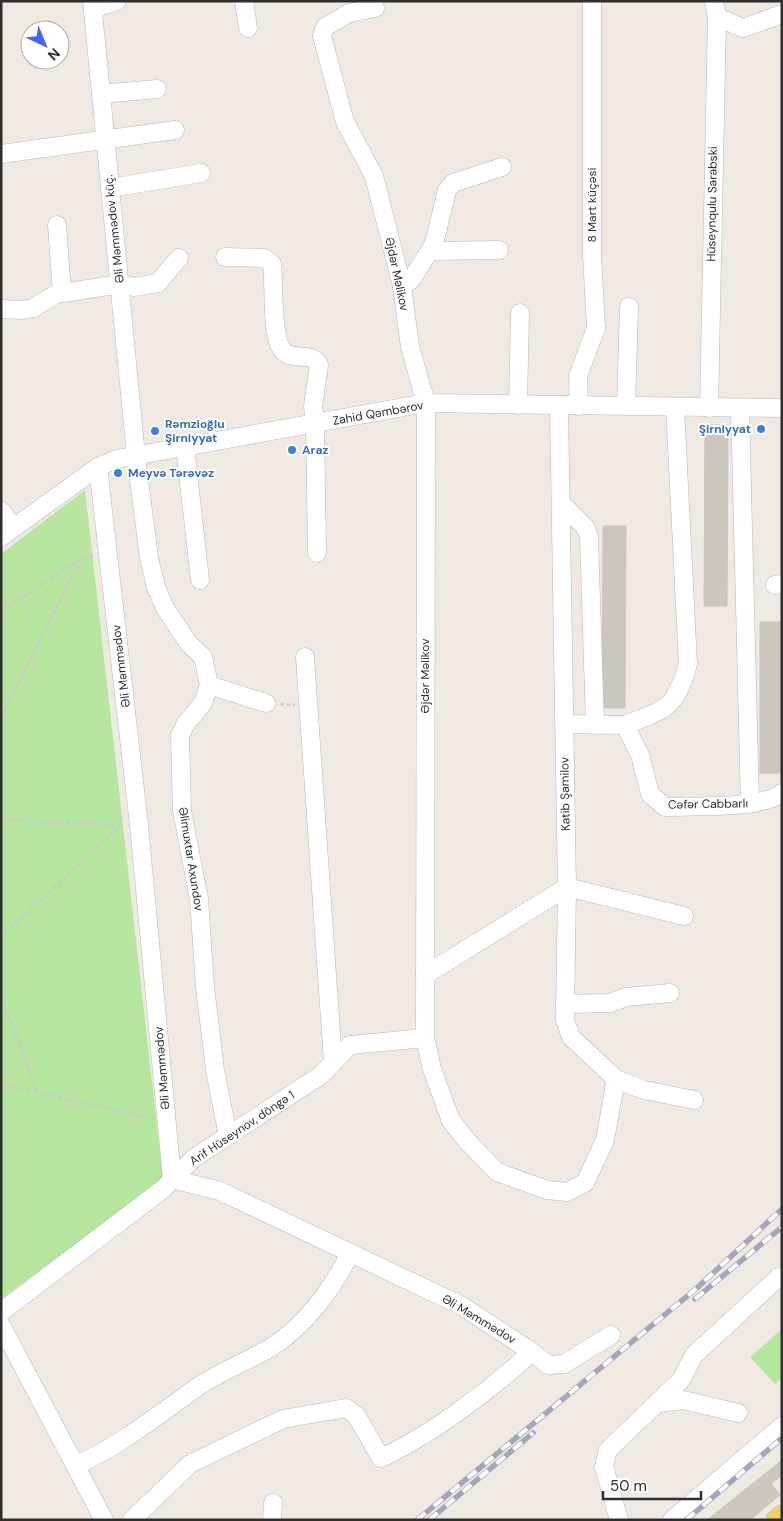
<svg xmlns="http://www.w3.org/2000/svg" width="783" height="1521" viewBox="0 0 783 1521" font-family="'DM Sans',sans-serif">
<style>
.green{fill:#b6e59e}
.building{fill:#cbc7bf;stroke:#cbc5ba}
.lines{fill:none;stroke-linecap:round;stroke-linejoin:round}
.minor-casing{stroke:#b4b7c1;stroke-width:19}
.major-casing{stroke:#c9c9c9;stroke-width:23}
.path{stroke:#c9c9c9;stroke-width:2.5;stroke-dasharray:4 2.5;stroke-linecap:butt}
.minor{stroke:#fff;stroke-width:18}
.major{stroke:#f2d163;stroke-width:21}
.rail-casing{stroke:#a3a6b8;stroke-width:5.5}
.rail{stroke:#fff;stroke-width:4;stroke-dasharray:11;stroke-linecap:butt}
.shop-dot{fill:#3f7fe0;stroke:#fff;stroke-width:2}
.labels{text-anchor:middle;stroke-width:4;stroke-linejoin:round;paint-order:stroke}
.street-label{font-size:12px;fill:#2e2e2e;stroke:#fff}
.shop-label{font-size:12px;font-weight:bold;fill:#366cbe;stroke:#fff;text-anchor:start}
</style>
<rect width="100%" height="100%" fill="#efe9e1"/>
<g class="green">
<path d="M85,490L163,1179L1,1299V554Z"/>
<path d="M782,1329V1378L775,1384L750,1357Z"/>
</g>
<g class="building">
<path d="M705,425H728L727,606H704Z"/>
<path d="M603,526H626L625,708H602Z"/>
<rect x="760" y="622" width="22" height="151"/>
<path d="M782,1460V1475L771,1484L780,1495L750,1520H707Z"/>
</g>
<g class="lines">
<g class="minor-casing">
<g id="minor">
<path d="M92,1L136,456L149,558L156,587L165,608L189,644L203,657L209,685L203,703L185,725L180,736L182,811L199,899L205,987L215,1070L228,1136"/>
<path d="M244,1L248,28"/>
<path d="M375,8L349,13L325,27L322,36L345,122L374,176L402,286L410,347L426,403L425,1038L432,1069L451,1121L469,1143L497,1172L547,1190L567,1192L585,1183L605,1140L616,1079"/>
<path d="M93,9L117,1"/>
<path d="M717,17L743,28L782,14"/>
<path d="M101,94L157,89"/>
<path d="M1,154L175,130"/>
<path d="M110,188L201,173"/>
<path d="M57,225L62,293"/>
<path d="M431,251L499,250"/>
<path d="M225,257L264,258L272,264C275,283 270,339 284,352C294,361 312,351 319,365L313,406L315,424L317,553"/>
<path d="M402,286L411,280L434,244L447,190L453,183L502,167"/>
<path d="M1,309L22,310L33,308L56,294L120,284L134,287L158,283L179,258"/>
<path d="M518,405L520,313"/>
<path d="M559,406L567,887L565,1020L571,1037L616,1079L644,1090L694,1100"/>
<path d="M579,406L578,376L596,328L592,255V1"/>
<path d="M626,406L629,307"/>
<path d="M709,408L717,17L714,1"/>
<path d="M740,408L750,804"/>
<path d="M185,447L200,580"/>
<path d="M98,467L139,825L172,1179L220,1191L462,1306L532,1352L548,1365L564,1364L611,1335"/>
<path d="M561,503L586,528L589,537L595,725"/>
<path d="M1,511L14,527"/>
<path d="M1,537L98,467L117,459L426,403L782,408"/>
<path d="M775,585L782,584"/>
<path d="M305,657L333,1062"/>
<path d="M209,685L266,703"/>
<path d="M564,724L625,725L640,755L650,794L665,807C691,806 762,809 782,793"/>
<path d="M625,725C666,709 675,710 688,664L675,407"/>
<path d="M425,975L567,887L684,916"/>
<path d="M565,1004L610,1003L626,997L670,993"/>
<path d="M1,1312L163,1189L194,1158L321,1075L350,1045L425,1038"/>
<path d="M1,1325L104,1520"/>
<path d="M659,1403L683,1400L738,1413"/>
<path d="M75,1466C119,1446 157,1416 196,1388C219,1372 246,1362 270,1348C304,1327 333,1289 350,1253"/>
<path d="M132,1520L190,1464L283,1419L346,1408L356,1415L381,1458C433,1434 490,1390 532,1352"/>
<path d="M272,1520L273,1503"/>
<path d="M619,1520L604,1467L608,1450L681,1380L694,1355L779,1277"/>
<path d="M672,1520L782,1426"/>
</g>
</g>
<g class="major-casing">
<path id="major" d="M777,1520L782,1516"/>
</g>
<g class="path">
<path d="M1,611L81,559L94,556"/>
<path d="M280,704L295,705"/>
<path d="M1,718L81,559"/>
<path d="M1,820L120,825"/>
<path d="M1,937L121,825"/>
<path d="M1,996L37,1091"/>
<path d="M1,1084L151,1118"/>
</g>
<use href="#minor" class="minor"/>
<use href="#major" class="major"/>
<g class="rail-casing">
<g id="rail">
<path d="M695,1299L782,1227"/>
<path d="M417,1520L697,1288L782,1209"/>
<path d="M429,1520L533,1433"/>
<path d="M686,1520L782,1438"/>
</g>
</g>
<use href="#rail" class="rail"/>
</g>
<g class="shop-dot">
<circle cx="761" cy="429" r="5"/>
<circle cx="155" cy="431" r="5"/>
<circle cx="292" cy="450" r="5"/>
<circle cx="118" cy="473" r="5"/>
</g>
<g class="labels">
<g class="street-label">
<text transform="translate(712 204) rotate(-89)" y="4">Hüseynqulu Sarabski</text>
<text transform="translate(592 205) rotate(-90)" y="4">8 Mart küçəsi</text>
<text transform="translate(114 229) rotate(-96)" y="4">Əli Məmmədov küç.</text>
<text transform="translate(397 274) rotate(78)" y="4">Əjdər Məlikov</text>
<text transform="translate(378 413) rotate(-10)" y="4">Zahid Qəmbərov</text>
<text transform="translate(121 666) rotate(-97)" y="4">Əli Məmmədov</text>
<text transform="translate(425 676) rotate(-90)" y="4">Əjdər Məlikov</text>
<text transform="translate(565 794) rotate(-91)" y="4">Katib Şamilov</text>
<text transform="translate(708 804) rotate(-1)" y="4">Cəfər Cabbarlı</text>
<text transform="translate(191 859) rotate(81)" y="4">Əlimuxtar Axundov</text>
<text transform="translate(162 1068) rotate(-95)" y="4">Əli Məmmədov</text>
<text transform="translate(242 1128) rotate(-34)" y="4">Arif Hüseynov, döngə 1</text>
<text transform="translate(479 1319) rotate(31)" y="4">Əli Məmmədov</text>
</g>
<g class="shop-label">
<text x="165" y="428">Rəmzioğlu<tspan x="165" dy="14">Şirniyyat</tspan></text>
<text x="751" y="433" text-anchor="end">Şirniyyat</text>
<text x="302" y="454">Araz</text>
<text x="128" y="477">Meyvə Tərəvəz</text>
</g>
</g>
<rect width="783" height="1521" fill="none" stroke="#2e2e2e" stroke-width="5"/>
<g transform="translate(45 45) rotate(136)"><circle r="24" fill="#ffffff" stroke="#ababab"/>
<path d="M0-4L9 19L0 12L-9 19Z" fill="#4264fb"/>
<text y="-8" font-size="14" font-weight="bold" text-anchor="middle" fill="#2e2e2e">N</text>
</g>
<path d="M603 1491v8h98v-8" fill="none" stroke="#2e2e2e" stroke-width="2.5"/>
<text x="610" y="1491" font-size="15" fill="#2e2e2e" stroke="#ffffff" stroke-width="4" paint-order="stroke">50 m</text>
</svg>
